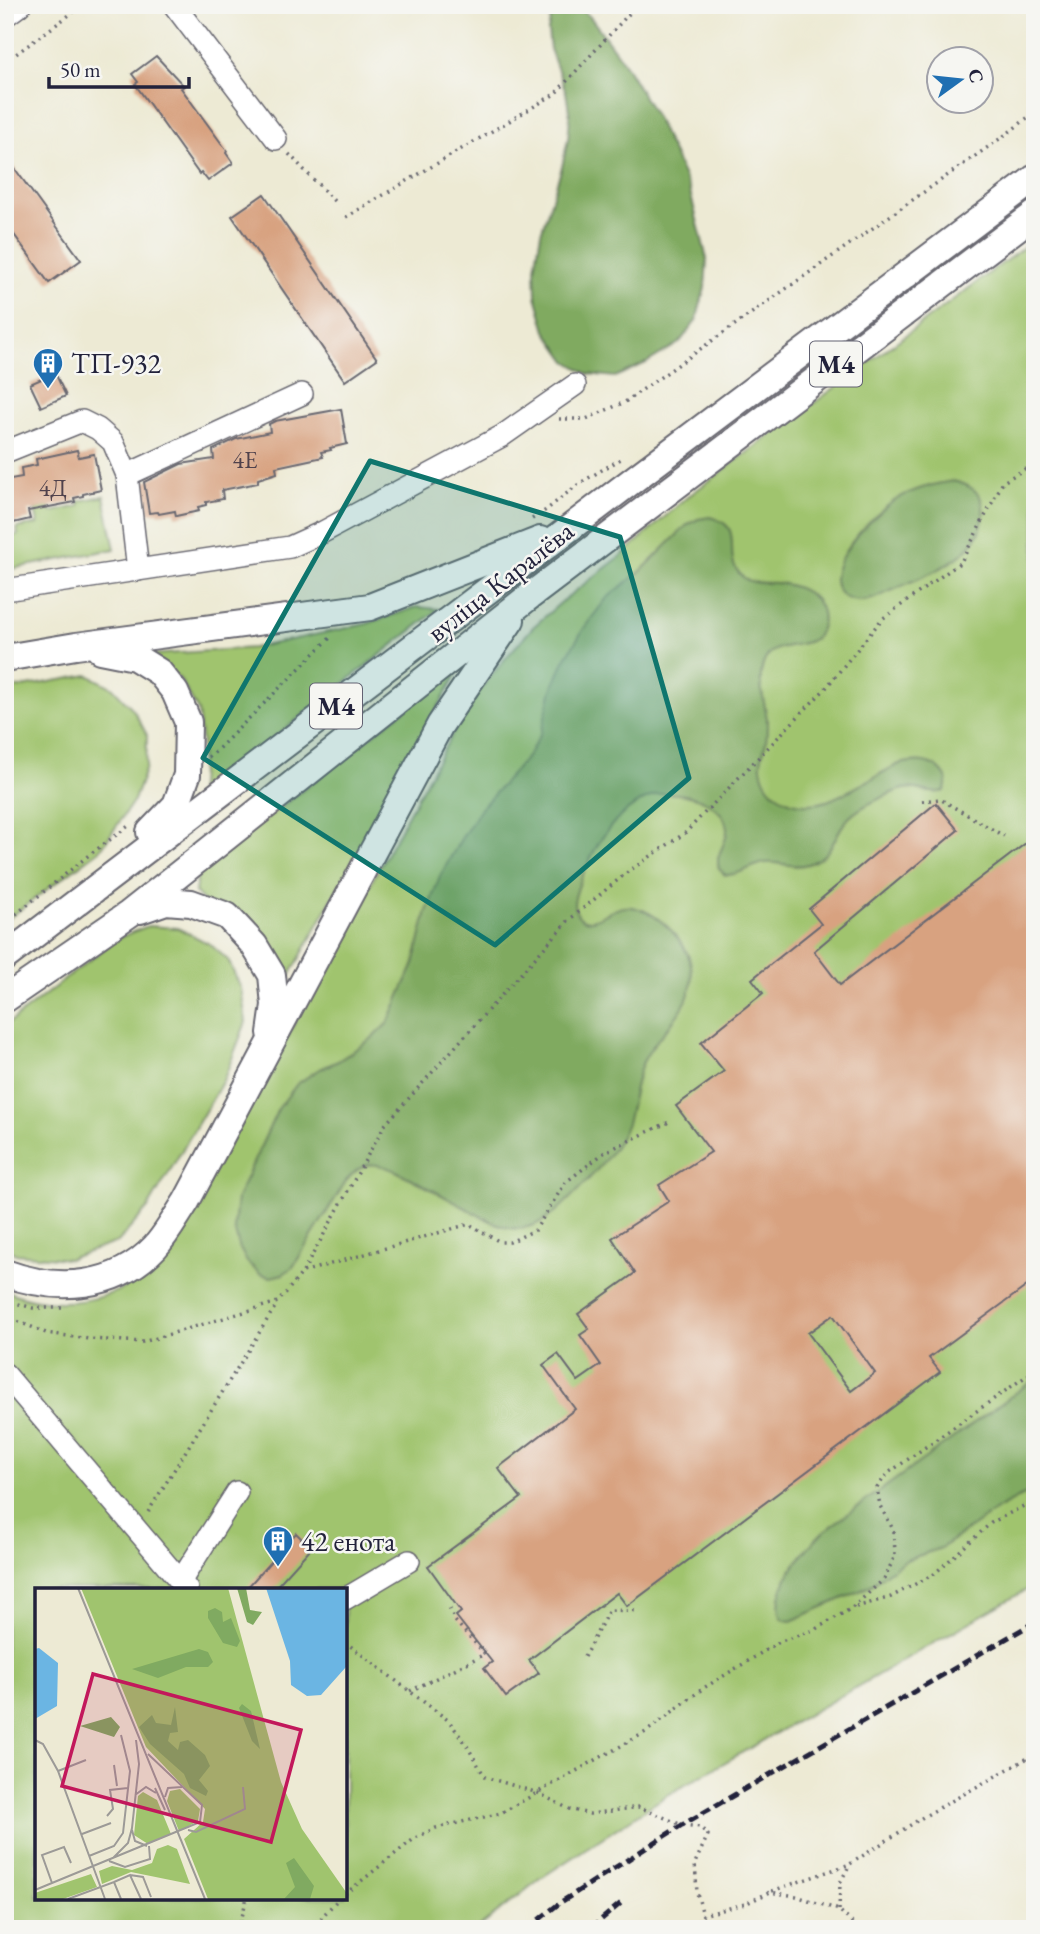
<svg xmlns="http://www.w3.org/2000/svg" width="1040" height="1934" viewBox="0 0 1040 1934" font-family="'EB Garamond',serif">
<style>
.green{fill:#a0c46e;stroke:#617354;stroke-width:2;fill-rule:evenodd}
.forest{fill:#80aa61;stroke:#51664e;stroke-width:2}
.building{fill:#d8a280;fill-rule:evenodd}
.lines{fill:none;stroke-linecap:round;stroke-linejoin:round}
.minor-casing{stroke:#696871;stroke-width:24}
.major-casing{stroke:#696871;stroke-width:30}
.path{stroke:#696871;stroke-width:3.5;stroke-dasharray:2 5;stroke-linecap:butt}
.minor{stroke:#fff;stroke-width:21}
.major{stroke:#fff;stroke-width:26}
.rail{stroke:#22223b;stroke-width:5;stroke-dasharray:10 5;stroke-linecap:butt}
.marked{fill:#0f766e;fill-opacity:0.2;stroke:#0f766e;stroke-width:5;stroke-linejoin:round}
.labels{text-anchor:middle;stroke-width:5;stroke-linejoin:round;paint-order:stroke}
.number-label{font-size:24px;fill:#50424c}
.shield{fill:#f6f6f2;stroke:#626272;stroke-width:2}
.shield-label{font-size:26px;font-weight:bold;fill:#22223b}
.poi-label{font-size:28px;fill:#22223b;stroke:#f6f6f2;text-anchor:start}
.street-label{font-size:28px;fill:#22223b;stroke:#f6f6f2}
.inset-road{fill:none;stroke:#9c9a97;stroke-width:2}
.view{fill:#c2185b;fill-opacity:0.15;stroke:#c2185b;stroke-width:3.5}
.inset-edge{fill:none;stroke:#22223b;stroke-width:3.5}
</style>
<rect width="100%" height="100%" fill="#f6f6f2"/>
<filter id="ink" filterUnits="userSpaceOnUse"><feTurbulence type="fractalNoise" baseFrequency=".0143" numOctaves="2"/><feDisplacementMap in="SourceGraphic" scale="14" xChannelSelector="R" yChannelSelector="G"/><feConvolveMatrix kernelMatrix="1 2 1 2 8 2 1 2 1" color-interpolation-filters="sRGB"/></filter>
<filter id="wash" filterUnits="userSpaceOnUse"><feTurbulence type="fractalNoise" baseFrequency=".00686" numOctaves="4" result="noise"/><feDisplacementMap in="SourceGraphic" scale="28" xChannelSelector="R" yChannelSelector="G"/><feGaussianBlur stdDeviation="1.57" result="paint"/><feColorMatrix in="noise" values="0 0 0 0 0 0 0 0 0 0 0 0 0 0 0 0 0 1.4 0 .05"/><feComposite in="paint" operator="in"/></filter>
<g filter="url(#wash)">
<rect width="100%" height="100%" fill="#edead4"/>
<g class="green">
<path d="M1035,239V1585L666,1796L541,1878L477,1929H5V1290C53,1313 124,1303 159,1261C172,1244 183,1224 194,1207L456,727L478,692L504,660L533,627L565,599L621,556L686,498ZM37,1589H345V1897H37Z"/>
<path d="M104,496L115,549L5,570V537L18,535L17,528L38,524L35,509L49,506L51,512L80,506L79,501Z"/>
<path d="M417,607L439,609L198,797L202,745L198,711L180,679L149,655L253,648L366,624Z"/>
<path d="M461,666L283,988L195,892L198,872Z"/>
<path d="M88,675L112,687L133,709L147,735L146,767L134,800L101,849L5,921V690Z"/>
<path d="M148,926L178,928L210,944L228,960L241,988L246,1022L224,1079L148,1208L118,1242L68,1259L16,1254L5,1248V1026L118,938Z"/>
</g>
<g class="forest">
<path d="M565,5L579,7L591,18L624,63L654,114L674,155L689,188L707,259L705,288L696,321L679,343L646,363L615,377L588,374L567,361L546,331L536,296L535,268L541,233L562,167L568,139L570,117L566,92L550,49L548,30L551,17L558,9Z"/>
<path d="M953,481C967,484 981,490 983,506C989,552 935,571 902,586C892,590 882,596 872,599C863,602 850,602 842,595C815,570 876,512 897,499C914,489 933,484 953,481Z"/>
<path d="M710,517C749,527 719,555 742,576C751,585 766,582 777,583C795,585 815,592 821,609C823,614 823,620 822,625C816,656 775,635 764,662C756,681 765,700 767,720C767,726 767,734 766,741C765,750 760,757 761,767C765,799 800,810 827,801C852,791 875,776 899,764C918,759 937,760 947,779L945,791C924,797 917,781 892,793C877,800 857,808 846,821C832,838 834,855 808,864C793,869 780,861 765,863C749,866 739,876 725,875L719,869C718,866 718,862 718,859C720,848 728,840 727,829C725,800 676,788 653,796C615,811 597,841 582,877C579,885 575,894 574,903C574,909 578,918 584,920C597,923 611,908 624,907C651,904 687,940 691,965C698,1011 659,1028 643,1062C634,1082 633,1103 627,1123C618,1148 598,1170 580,1188C566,1202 551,1220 531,1226C525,1228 516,1229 510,1228C492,1224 477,1214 462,1206C440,1194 418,1182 396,1171C373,1161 363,1161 346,1181L293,1267L283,1274L271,1277L260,1274L247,1262L239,1247L234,1228L237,1198L278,1109L297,1084L318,1070L338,1061L371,1039L388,1023L414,964L426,914L440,876L461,839L482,807L528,756L541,733L552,689L564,661L584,628L607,598L641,571L687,525L698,519Z"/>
<path d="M1035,1379V1489L999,1508L941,1548L906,1560L888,1572L875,1583L860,1591L791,1621L785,1620L781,1617C771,1588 805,1549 824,1531Z"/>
</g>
<g id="blocks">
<g class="building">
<path d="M156,56L184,86L181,88L227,151L226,153L233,163L208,181L201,172L199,174L135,84L138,82L132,74Z"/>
<path d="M5,155L81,260L49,283L5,222Z"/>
<path d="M264,194L377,359L345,381L232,216Z"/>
<path d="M55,373L66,396L41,407L30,384Z"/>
<path d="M341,409L347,444L330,448L331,450L321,452L323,457L276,467L277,473L258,479V483L222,490L223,499L206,502V505L198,507L199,511L176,516L175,511L159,514L158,512L149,513L144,482L181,464L214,459L213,450L236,439L270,432L269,424L275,421Z"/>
<path d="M77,450L79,457L94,454L101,490L83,494V496L74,498L75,502L28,511L30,519L5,525V480L22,477L21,468L37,465L36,459Z"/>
<path d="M936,803L958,830L814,951L840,985L1026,843L1035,854V1280L929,1358L940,1372L627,1606L617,1593L529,1660L539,1673L506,1697L484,1668L492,1662L456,1616L461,1612L428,1566L521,1498L498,1468L575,1409L543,1365L558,1354L578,1381L601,1365L580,1335L589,1329L578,1314L635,1273L612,1238L669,1201L659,1185L711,1152L676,1106L724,1071L701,1043L763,993L752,979L821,924L809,909ZM833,1315L875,1373L851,1391L808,1333Z"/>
<path d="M296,1533L311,1548L274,1589H246Z"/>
</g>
</g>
</g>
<g filter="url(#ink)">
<use href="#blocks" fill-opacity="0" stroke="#696871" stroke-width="2"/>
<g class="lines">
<g class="minor-casing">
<g id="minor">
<path d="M174,5L276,139"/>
<path d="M5,16L20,5"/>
<path d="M5,452L82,421L98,429L113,442L127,475L138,570"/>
<path d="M127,475L302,394"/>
<path d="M5,590L290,547L323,532L502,436L575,385"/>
<path d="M5,1374L187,1589"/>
<path d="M180,1582L237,1492"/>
<path d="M345,1599L409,1561"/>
</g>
</g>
<g class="major-casing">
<g id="major">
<path d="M100,650L135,657L159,672L175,692L188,722L187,775L176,805L150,832"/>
<path d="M5,658L76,646L370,607L540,540"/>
<path d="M140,910L166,901L191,903L227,916L254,945L272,975L275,1005L271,1033"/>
<path d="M5,957L637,477L1035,178"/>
<path d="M5,999L129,914L526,599L1035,214"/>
<path d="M5,1273C57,1292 115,1289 155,1247C167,1234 176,1217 186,1202L440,725L511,620"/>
</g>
</g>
<g class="path">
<path d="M5,62L83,5"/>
<path d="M289,154L335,202"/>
<path d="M346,217L555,94L637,5"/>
<path d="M559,419H586L625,402L1008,133L1035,112"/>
<path d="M532,519L546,510L580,483L624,457"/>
<path d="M208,757L213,754L333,635"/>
<path d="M922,801L940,799L1004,836"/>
<path d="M5,923L89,855L130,825"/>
<path d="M303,1272L384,1126L570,919L629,871L685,833L825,689L882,619L961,562L1003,482L1035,463"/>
<path d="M5,1300L33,1308H65"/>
<path d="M5,1316L46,1333L89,1339L143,1342L278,1302L303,1272L469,1224L500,1242H510L535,1230L566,1182L605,1152L669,1122"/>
<path d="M148,1512L277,1304"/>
<path d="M856,1607L891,1597L934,1574L991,1523L1035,1500"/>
<path d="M345,1642L449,1721L466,1744L485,1777L538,1793L569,1809L590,1814L639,1807L682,1825L700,1827L708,1835L695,1863L697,1893L703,1915"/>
<path d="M584,1657L609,1610L639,1611"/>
<path d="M410,1691L485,1654L455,1621L449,1607"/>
<path d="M772,1891L850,1864"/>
<path d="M345,1894L415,1838L436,1828L501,1813L646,1732L702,1689L781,1641L814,1630L852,1608L884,1579L895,1556L894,1531L880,1506L877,1488L887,1474L1035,1370"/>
<path d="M839,1910L840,1883L850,1864L923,1817L1035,1754"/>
<path d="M239,1929L247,1897"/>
<path d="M311,1929L340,1897"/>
<path d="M671,1929L695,1924L703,1915L745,1904L770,1892L796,1896L839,1910L858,1929"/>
</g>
<use href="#minor" class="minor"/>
<use href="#major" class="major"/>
<g class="rail">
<path d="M527,1929L561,1902L682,1825L1035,1622"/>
<path d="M590,1929L621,1903"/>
</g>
</g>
</g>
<path class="marked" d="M370,461L620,537L689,778L495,945L203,758Z"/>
<defs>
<g id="building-pin" transform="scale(1.575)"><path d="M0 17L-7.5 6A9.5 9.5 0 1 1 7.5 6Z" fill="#1f6fb2" stroke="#f6f6f2"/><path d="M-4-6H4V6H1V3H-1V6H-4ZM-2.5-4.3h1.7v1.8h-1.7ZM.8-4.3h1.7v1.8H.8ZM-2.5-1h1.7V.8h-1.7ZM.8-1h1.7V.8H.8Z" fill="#fff"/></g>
</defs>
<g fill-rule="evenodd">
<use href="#building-pin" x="48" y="363"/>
<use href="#building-pin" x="278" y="1541"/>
</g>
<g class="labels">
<g class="number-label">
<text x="245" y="468">4Е</text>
<text x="53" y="496">4Д</text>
</g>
<g class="shield">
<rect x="810" y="341.5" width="52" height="45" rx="5"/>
<rect x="310" y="683.5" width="52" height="45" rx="5"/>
</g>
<g class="shield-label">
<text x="836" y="373">М4</text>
<text x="336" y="715">М4</text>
</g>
<g class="poi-label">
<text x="71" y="373">ТП-932</text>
<text x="301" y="1551">42 енота</text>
</g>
<g class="street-label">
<text transform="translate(500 581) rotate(-38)" y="10">вуліца Каралёва</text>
</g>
</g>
<g transform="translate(35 1588)">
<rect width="312" height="312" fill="#edead4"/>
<path d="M46,0H193L246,194L267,241L311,304V311H173L149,251L168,234L170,221L111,159ZM145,201L165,221L163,233L144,243L132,213L135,203ZM108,204L122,212L136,246L113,256L99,247L103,208ZM133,257L142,261L155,296L96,284L67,296L64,283L77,278L97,282L117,275L122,261ZM56,286L62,299L28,311H0V305Z" fill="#a0c46e"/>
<path d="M202,0H211L215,22L227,24L218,37L212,34ZM180,20L187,24L188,34L196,30L205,53L202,59L188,55L173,30V23ZM164,61L173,64L178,74L173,79H151L123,90L97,81ZM207,116L216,123L225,161L217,153L204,120ZM140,119L143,144L135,145L133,153L143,162L145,154L153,152L170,167L175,178L164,192L173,203L171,208L155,200L149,186L115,156L104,139L117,127L121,135L136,137ZM76,129L85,139L79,149L45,138ZM259,270L279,298L275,311H249L260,299L251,275Z" fill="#80aa61"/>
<path d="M231,0H311V79L286,107L272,108L256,97L255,73ZM4,60L23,75L22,118L0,131V61Z" fill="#6bb5e3"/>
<path class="inset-road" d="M43,0L170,311M0,152L8,156L23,183L70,311M79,177L82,198M23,183L51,172M120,200L130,222M100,207L111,199L121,205M130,209L133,200L147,199M72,228L78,221L75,202L93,200M97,242L100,253L112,258M153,242L161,244L210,221L208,199M47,246L76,235M54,268L79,258L88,245L95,183L86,147M78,270L93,255L97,240L104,176L101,152M74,273L90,279L115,271L114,258M95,287L108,289L116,309M79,294L95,287L106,311M17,295L7,267L29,259L36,275M0,302L165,234L167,217L113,166M33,311L79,294L86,311"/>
<path class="view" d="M58,86L266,142L236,254L27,198Z"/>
<rect width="312" height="312" class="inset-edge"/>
</g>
<rect width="1040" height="1934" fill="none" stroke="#f6f6f2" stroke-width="28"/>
<g transform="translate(960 80) rotate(75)"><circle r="33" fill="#f6f6f2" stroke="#a1a1a9" stroke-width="2"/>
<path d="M0-5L12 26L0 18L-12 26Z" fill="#1f6fb2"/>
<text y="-10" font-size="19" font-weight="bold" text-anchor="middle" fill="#22223b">С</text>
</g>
<path d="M49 77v10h140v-10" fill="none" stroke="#22223b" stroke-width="3.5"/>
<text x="60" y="77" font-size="21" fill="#22223b" stroke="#f6f6f2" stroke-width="5" paint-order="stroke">50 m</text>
</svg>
